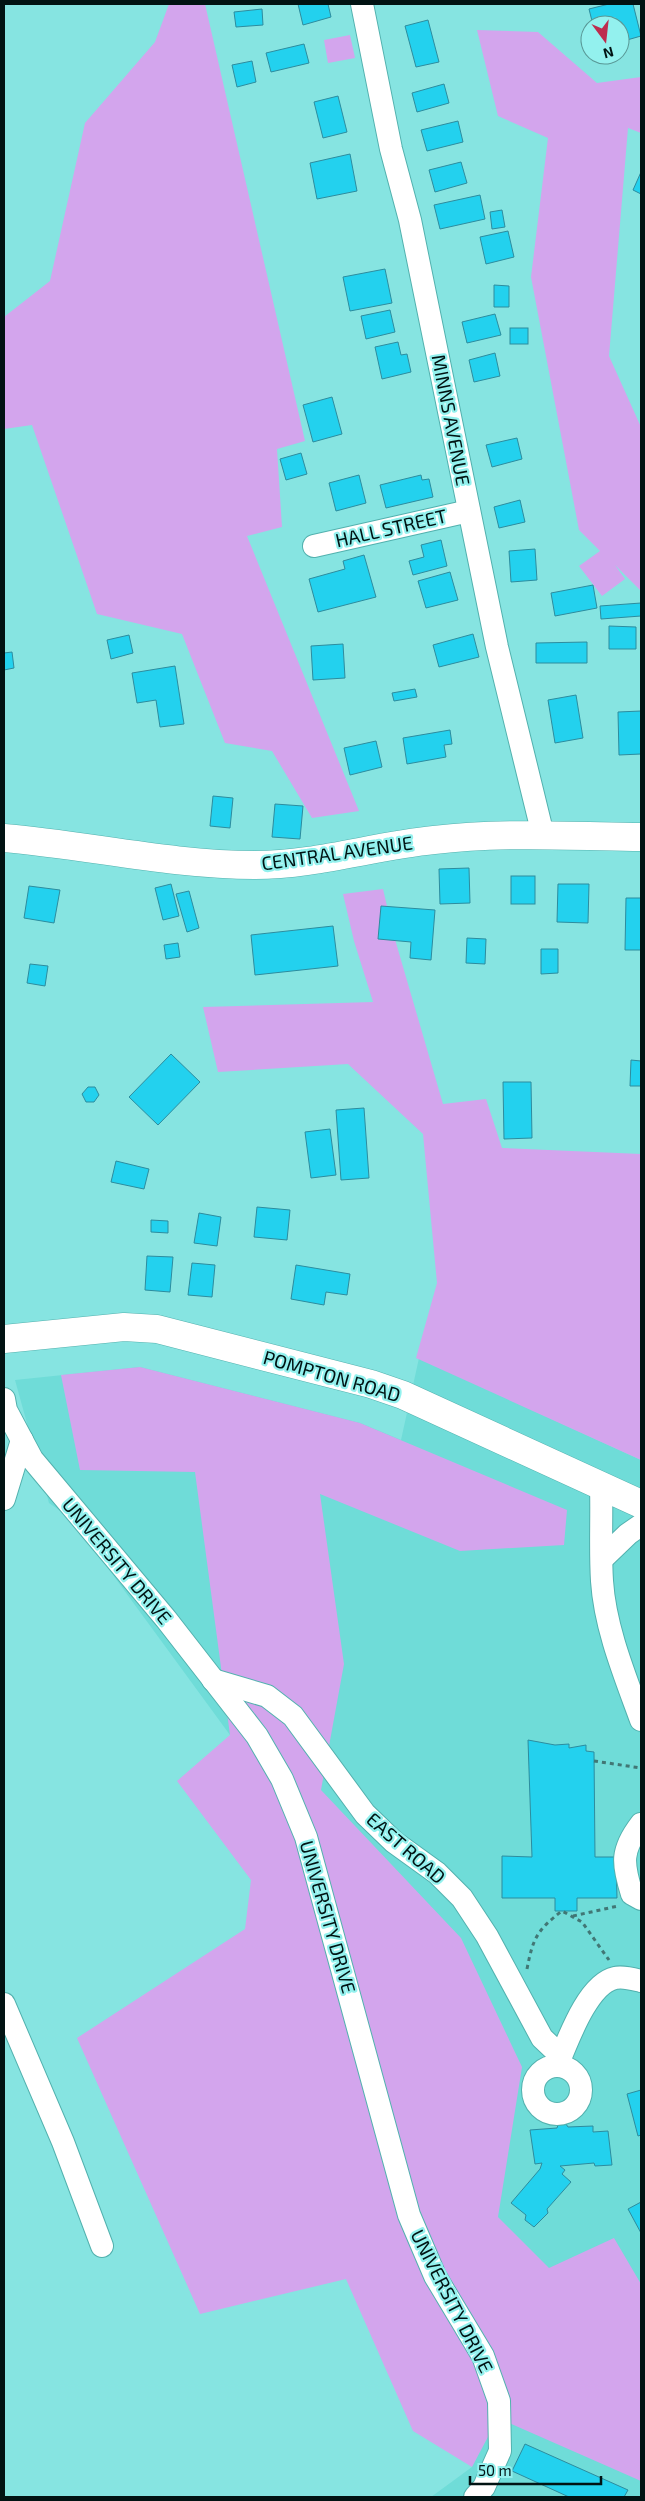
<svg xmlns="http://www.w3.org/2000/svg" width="645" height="2501" viewBox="0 0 645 2501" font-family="'Exo 2',sans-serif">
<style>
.built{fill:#6fdcd8}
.green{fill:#d3a5ed}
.building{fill:#23d1ee;stroke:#2d8c9e}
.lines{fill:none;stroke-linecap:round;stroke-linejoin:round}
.minor-casing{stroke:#52b1ae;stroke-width:24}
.major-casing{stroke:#52b1ae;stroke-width:29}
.path{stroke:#417775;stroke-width:3;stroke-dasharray:4 4;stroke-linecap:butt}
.minor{stroke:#fff;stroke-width:22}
.major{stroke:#fff;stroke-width:28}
.labels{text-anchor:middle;stroke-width:4.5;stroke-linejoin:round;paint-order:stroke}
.street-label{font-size:19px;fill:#011313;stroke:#93f1ee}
</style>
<rect width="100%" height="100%" fill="#86e4e1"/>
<path class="built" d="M419,1358L641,1460V2497H431L472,2467L230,1735L72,1519L49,1503L15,1380L140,1367L360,1423L401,1440Z"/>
<g class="green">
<path d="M169,4H205L305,441L277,449L282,527L247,536L359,811L312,818L272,751L225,743L182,634L97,614L32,425L4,429V317L50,281L85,123L155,42Z"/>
<path d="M477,30L538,32L597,83L641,77V133L628,128L609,356L641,427V591L615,565L625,579L602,596L579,566L600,551L579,530L531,277L548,138L498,116Z"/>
<path d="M350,35L355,58L328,63L324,40Z"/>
<path d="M383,889L394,936L443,1104L486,1099L502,1148L641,1154V1460L416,1358L437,1283L423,1134L348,1064L218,1072L203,1007L373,1002L354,941L343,894Z"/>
<path d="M140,1367L360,1423L567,1510L564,1545L460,1551L320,1494L344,1664L321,1790L461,1938L522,2067L498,2217L549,2268L614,2238L641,2284V2481L498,2418L472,2467L413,2431L346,2279L200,2314L77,2038L245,1929L251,1880L177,1781L230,1735L195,1472L80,1470L61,1375Z"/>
</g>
<g class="building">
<path d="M298,4H328L331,17L303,25Z"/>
<path d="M609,4H633L641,36L620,42V25H593L589,9Z"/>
<path d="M262,9L263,25L236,27L234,12Z"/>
<path d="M428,20L439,62L416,67L405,26Z"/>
<path d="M304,44L309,63L271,72L266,53Z"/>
<path d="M252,61L256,82L237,87L232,65Z"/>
<path d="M444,84L449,103L417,112L412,93Z"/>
<path d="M338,96L347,132L323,138L314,102Z"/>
<path d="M458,121L463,142L427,151L421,130Z"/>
<path d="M350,154L357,191L317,199L310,163Z"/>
<path d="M461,162L467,183L435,192L429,170Z"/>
<path d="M641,172V194L633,190Z"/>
<path d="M480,195L485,219L440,229L434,205Z"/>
<path d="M502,210L505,227L492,229L490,212Z"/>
<path d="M508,231L514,257L486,264L480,237Z"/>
<path d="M385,269L392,303L350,311L343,277Z"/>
<path d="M494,285L509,286V307H494Z"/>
<path d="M390,310L395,332L366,339L361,316Z"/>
<path d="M495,314L501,335L467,343L462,322Z"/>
<rect x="510" y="328" width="18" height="16"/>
<path d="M398,342L401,355L407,354L411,372L382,379L375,347Z"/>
<path d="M495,353L500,376L474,382L469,360Z"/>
<path d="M332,397L342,434L313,442L303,405Z"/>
<path d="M517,438L522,459L492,467L486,445Z"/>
<path d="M301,453L307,474L286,480L280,459Z"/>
<path d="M359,475L366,503L336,511L329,483Z"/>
<path d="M421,475L422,480L429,479L433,497L386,508L380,485Z"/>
<path d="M520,500L525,522L499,528L494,507Z"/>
<path d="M441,540L447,566L413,575L409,561L424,557L421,545Z"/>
<path d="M535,549L537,580L511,582L509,551Z"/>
<path d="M364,555L376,597L318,612L309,579L345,569L343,561Z"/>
<path d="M450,572L458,600L426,608L418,581Z"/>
<path d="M593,585L597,608L555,616L551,593Z"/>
<path d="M641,603V616L601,619L600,606Z"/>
<path d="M609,626L636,627V649H609Z"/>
<path d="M473,634L479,657L439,667L433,645Z"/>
<path d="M129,635L133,653L111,659L107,640Z"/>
<path d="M587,642V663H536V643Z"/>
<path d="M343,644L345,678L313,680L311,646Z"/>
<path d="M12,652L14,668L4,670V653Z"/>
<path d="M175,666L184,724L160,727L156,700L137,703L132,673Z"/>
<path d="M415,689L417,697L394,701L392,693Z"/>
<path d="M576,695L583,738L555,743L548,700Z"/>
<path d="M641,711V754L619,755L618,712Z"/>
<path d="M450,730L452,744L444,745L446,757L407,764L403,738Z"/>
<path d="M376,741L382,767L350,775L344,748Z"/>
<path d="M213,796L233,798L230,828L210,826Z"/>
<path d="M275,804L303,806L300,839L272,837Z"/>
<path d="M469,868L470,903L440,904L439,869Z"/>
<rect x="511" y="876" width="24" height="28"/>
<path d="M171,884L179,916L163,920L155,888Z"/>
<path d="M558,884H589L588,923L557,922Z"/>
<path d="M29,886L60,890L54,923L24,918Z"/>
<path d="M189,891L199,928L187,932L176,894Z"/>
<path d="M626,898H641V950H625Z"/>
<path d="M381,906L435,910L431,960L410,958L411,942L378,939Z"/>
<path d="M333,926L338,966L255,975L251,935Z"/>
<path d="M467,938L486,939L485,964L466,963Z"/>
<path d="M178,943L180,957L166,959L164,945Z"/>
<path d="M541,949H558V973L541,974Z"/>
<path d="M30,964L48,966L45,986L27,983Z"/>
<path d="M171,1054L200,1082L158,1125L129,1097Z"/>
<path d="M631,1060L641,1061V1086H630Z"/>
<path d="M503,1082H531L532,1138L504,1139Z"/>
<path d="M88,1087H95L99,1095L94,1102H86L82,1094Z"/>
<path d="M364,1108L369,1178L341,1180L336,1110Z"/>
<path d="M330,1129L336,1175L311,1178L305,1132Z"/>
<path d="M116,1161L149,1169L144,1189L111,1182Z"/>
<path d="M257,1207L290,1210L287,1240L254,1237Z"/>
<path d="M199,1213L221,1217L217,1246L194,1243Z"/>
<path d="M151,1220L168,1221V1233L151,1232Z"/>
<path d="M147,1256L173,1257L170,1292L145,1290Z"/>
<path d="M192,1263L215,1265L212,1297L188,1295Z"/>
<path d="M296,1265L350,1274L347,1295L326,1292L324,1305L291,1299Z"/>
<path d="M528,1740L555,1745L569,1744V1748L586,1745V1751L594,1752L595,1857H616L617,1898H577V1911H555V1898H502V1856L532,1857Z"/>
<path d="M641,2090V2135L638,2136L627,2094Z"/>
<path d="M566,2124L568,2127L593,2126V2132L608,2131L612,2165L595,2166L594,2163L560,2166L565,2170L562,2174L571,2182L547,2209L548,2213L534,2227L525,2220L526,2215L511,2203L540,2169L542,2163L535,2164L530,2130L557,2128L558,2125Z"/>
<path d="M641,2202V2233L628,2209Z"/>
<path d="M525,2444L628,2490L624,2497H569L512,2471Z"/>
</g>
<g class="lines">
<g class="minor-casing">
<g id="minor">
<path d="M362,4L391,149L410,220L497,647L543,835"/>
<path d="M314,546L469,511"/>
<path d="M4,1399L6,1410L32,1459L166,1619L257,1736L282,1779L306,1837L409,2215L435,2276L483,2356L499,2401L500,2451L484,2487L475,2497"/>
<path d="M601,1485C602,1517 600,1549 602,1581C605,1628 625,1676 641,1720"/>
<path d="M4,1499L22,1440"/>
<path d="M603,1558L628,1534L641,1525"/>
<path d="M213,1680L267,1696L293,1716L365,1814L394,1842L437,1873L462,1898L487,1936L542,2038L561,2056"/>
<path d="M641,1824C621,1850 622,1863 632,1894L641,1899"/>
<path d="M4,2004L63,2142L102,2246"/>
<circle cx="557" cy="2090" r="24"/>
<path d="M557,2066C567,2043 587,1984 615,1978C623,1976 633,1979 641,1981"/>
</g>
</g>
<g class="major-casing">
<g id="major">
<path d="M4,838C87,845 171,865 255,865C315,865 374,846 434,840C502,832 572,836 641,837"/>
<path d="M4,1339L124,1327L157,1329L371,1384L403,1395L641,1504"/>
</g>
</g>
<g class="path">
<path d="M594,1761L641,1768"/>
<path d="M573,1916L618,1906"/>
<path d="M527,1969C533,1938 537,1930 562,1911L582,1922L609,1960"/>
</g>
<use href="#minor" class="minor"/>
<use href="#major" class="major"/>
</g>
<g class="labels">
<g class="street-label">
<text transform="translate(451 420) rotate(79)" y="7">MINNS AVENUE</text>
<text transform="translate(391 528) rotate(-13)" y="7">HALL STREET</text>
<text transform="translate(337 853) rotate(-8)" y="7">CENTRAL AVENUE</text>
<text transform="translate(332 1376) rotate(16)" y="7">POMPTON ROAD</text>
<text transform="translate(117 1561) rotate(50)" y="7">UNIVERSITY DRIVE</text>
<text transform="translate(406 1848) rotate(41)" y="7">EAST ROAD</text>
<text transform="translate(328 1917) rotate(74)" y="7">UNIVERSITY DRIVE</text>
<text transform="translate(452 2301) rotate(63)" y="7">UNIVERSITY DRIVE</text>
</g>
</g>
<rect width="645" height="2501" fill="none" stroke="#011313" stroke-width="10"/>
<g transform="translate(605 40) rotate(165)"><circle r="24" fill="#93f1ee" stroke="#599896"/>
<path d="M0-4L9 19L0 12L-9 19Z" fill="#bd2c4e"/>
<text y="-8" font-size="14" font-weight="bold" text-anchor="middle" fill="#011313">N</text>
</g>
<path d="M470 2476v8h131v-8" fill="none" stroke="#011313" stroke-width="2.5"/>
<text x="478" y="2476" font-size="15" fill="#011313" stroke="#93f1ee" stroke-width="4" paint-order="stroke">50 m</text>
</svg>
